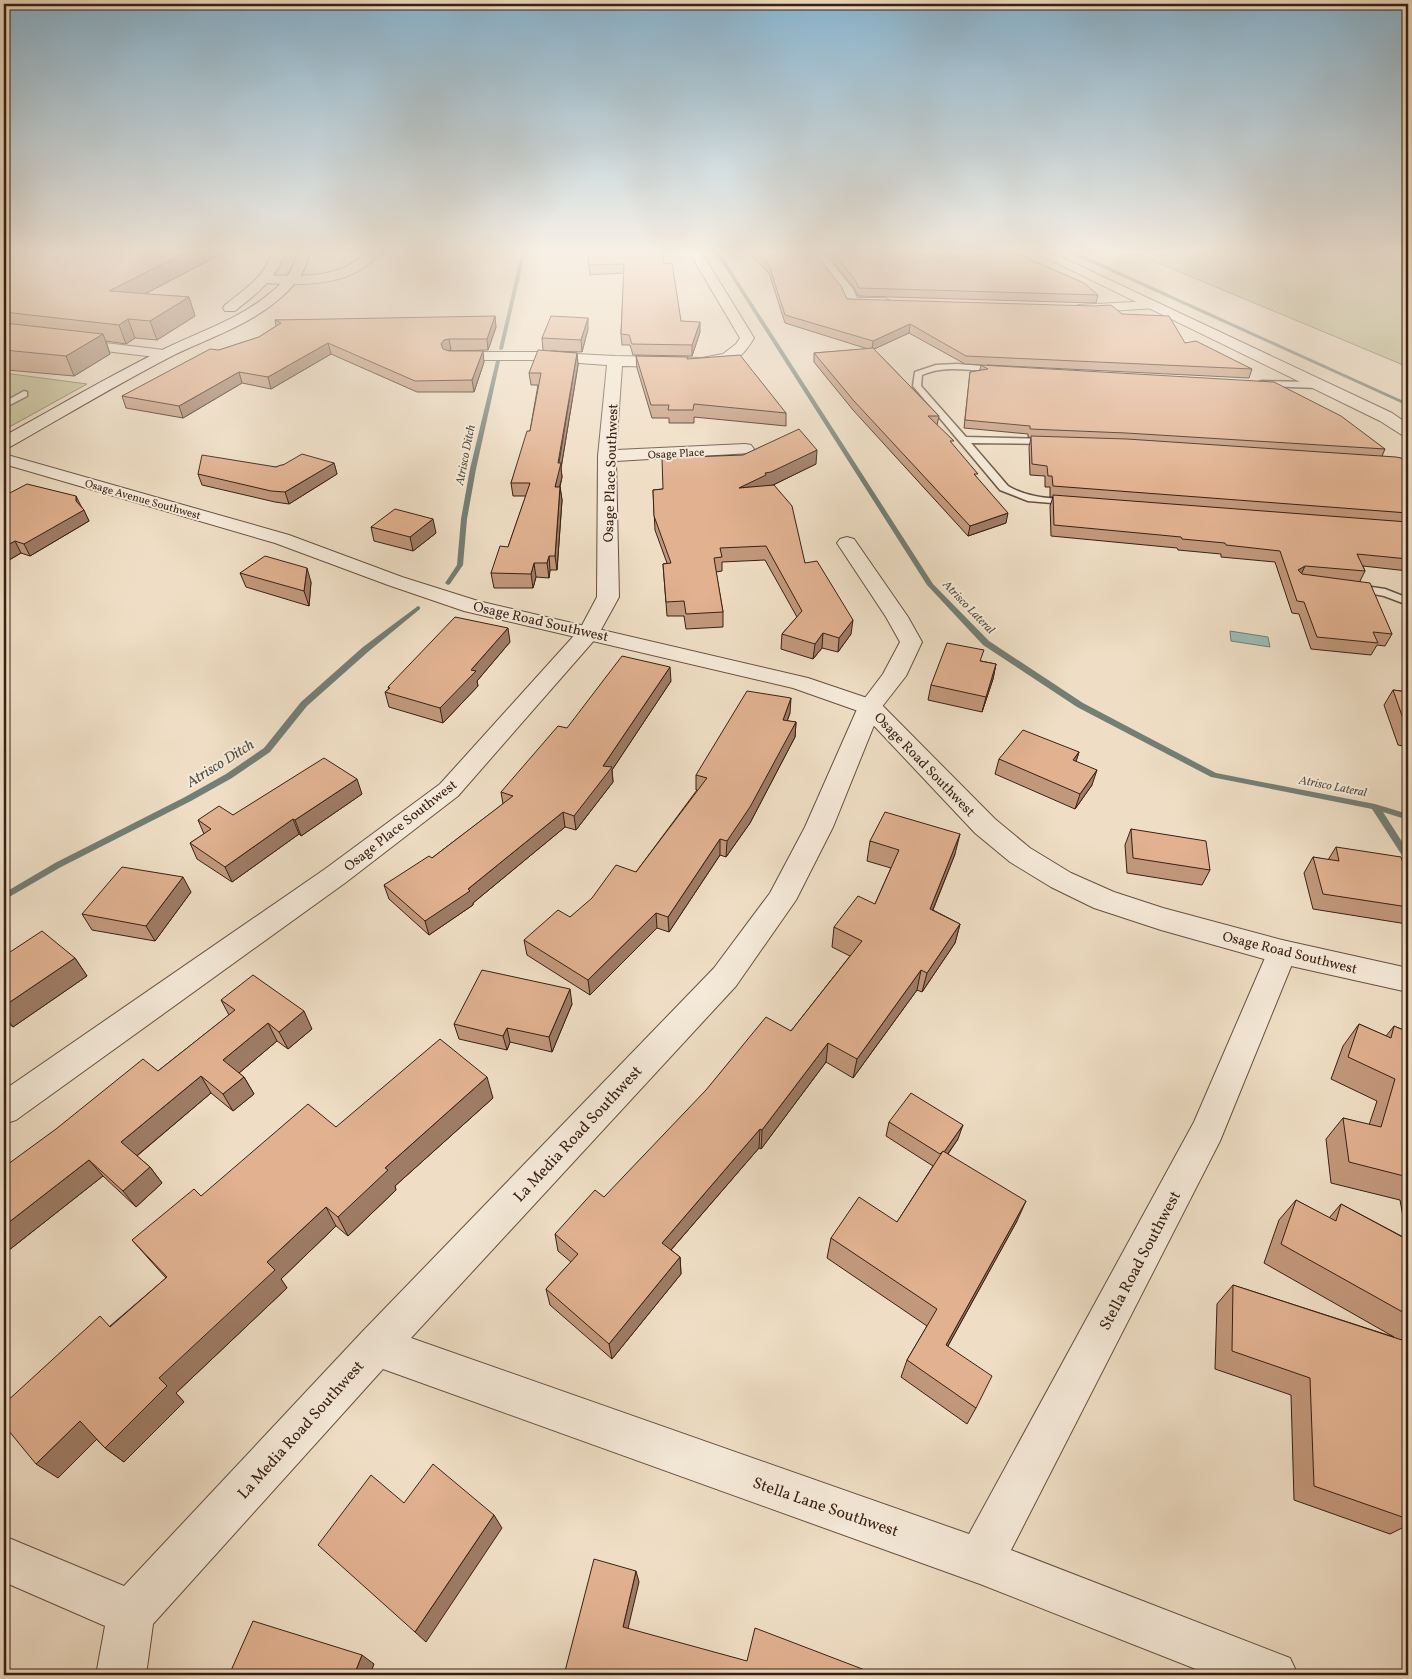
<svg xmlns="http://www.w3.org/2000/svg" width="1412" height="1679" viewBox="0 0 1412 1679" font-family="Vollkorn,serif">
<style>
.green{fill:#bec091;stroke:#7c7052}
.water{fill:#9abcb6;stroke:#737e75}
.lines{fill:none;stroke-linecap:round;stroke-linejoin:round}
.stream{fill:#737e75;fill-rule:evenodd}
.service-casing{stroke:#665040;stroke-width:3}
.minor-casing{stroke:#665040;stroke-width:2}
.tertiary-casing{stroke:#665040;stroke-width:2}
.secondary-casing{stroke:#392013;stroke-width:2}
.service{fill:#f5ead9;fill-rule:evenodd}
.minor{fill:#f5ead9;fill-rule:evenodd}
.tertiary{fill:#f5ead9;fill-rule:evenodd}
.secondary{fill:#f5ead9;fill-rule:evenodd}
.wall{fill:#c2987c;stroke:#392013}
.shaded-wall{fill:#9e7c65;stroke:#392013}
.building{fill:#e1b190;stroke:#392013}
.labels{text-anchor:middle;stroke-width:4;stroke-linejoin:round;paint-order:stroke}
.far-street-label{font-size:11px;fill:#392013;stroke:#f5ead9}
.far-water-label{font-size:12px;font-style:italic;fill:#564f44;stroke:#f5ead9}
.street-label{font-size:14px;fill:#392013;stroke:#f5ead9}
.water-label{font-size:15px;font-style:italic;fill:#564f44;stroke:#f5ead9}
.near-street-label{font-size:16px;fill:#392013;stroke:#f5ead9}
</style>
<rect width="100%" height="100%" fill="#efdec5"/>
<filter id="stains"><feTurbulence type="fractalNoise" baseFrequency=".004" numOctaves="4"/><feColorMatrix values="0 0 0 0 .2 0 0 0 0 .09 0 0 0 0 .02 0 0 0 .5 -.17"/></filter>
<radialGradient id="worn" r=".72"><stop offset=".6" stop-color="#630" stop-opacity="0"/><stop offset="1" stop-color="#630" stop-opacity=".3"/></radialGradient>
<g class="green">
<path d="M1127,250H1377L1408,268V367Z"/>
<path d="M4,373L87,384L4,430Z"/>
</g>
<g class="water">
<path d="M1377,250H1408V268Z"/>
<path d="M1230,631L1268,637L1270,647L1231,641Z"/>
</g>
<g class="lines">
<g class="stream">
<path d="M522,250H526L503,349L501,350L499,349Z"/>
<path d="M714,250H718L933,584L989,641L1083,703L1216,773L1375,804L1408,814V820L1383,812L1408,851V861L1405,860L1372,809L1211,777L1077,707L983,645L927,585Z"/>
<path d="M1063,250H1069L1098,262L1408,403V406Z"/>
<path d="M498,360L500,361L476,469L467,519L463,565L450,584L448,585L445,583L457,565L461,519L470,469L496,361Z"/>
<path d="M418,606L420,607V609L369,651L307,706L270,752L232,778L191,801L61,867L4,900V893L55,863L185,797L226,774L264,748L301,702L363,647Z"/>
</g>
<g class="service-casing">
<g id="service">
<path d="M957,364L1000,367L1004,370L1000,373C975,371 946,364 922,375L921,386L966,437L1053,439V443L1050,444L971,443L1008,486C1028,498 1049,498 1072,500L1076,501V505L1028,501L1000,490L913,386L915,372L936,365Z"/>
<path d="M1262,381L1318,382L1322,385L1318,388L1259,386V382Z"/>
<path d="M24,391L27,392V396L4,408V402Z"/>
<path d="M1352,584L1385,589L1408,598V605L1384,596L1348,589L1346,587Z"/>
</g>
</g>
<g class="minor-casing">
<g id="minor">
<path d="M369,250H382C358,282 320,285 283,284C275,283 263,285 258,279L264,275C303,276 340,280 369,250Z"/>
<path d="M688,250H700L754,338C749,346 743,356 733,360C707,373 652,366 622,366L616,450L745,444L751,445L754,449L751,453L616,461L619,597L597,637L458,796L345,883L16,1120L4,1124V1090L325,869L440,784L580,629L597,597L598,456L607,365L537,360H451L446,359L444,356L446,353L451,352H537L615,356L702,358L723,354L736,344L740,338Z"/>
<path d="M808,250H821L853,289L857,298H885L892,302L885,306L847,305L842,293Z"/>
<path d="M1151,301L1156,302L1158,305L1156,308L1078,313L1071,309L1078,305Z"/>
<path d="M4,331L164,350L169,351L171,354L169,357L164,358L4,339Z"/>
<path d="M847,537L854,539L908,617L922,642L906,676L881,708L833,827L796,900L736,986L411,1338L969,1534L1194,1122L1271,944L1282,940L1293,944L1297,952L1220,1141L1011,1550L1290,1658L1298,1675H1211L980,1584L383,1369L153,1624L146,1675H96L105,1626L4,1582V1536L124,1586L362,1332L714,968L770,893L805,827L858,707L883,674L900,642L886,617L837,543L840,539Z"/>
</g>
</g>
<g class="tertiary-casing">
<g id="tertiary">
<path d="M1030,250H1046L1392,413L1408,424V436L1402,435L1380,421Z"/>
<path d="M4,454L289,535L402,577L478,601L808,678L879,702L995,819L1030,848L1071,873L1114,892L1163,908L1282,940L1408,968V992L1282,964L1161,930L1094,908L1051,887L1010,862L975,833L861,712L793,688L464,611L388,585L275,543L4,464Z"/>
</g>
</g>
<g class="secondary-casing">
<g id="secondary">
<path d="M273,250H285C280,277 255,295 235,311H225L223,308L225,305C244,290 267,275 273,250Z"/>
<path d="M298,250H310C307,271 294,287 278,300C246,327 206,339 170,357C116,385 63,417 10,447L4,448V436C55,408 106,378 158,352C195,333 237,321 269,294C284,282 295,269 298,250Z"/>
</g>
</g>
<use href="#service" class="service"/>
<use href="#minor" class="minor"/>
<use href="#tertiary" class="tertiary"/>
<use href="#secondary" class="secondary"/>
</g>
<g class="wall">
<path d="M4,250H229L145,294L189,297L195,316L157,340L135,338L126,344L106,341L110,354L74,376L7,370L5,364H4Z"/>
<path d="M587,250H662L664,264L681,321L700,332L692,356L633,355L630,345H622L621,334L624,273L590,275Z"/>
<path d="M746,250H812L847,299L1122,314L1185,343L1252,369L1249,378L987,365L1385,449L1382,456L1408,464V571L1363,566L1365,571L1360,581L1392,634L1385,646L1377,645L1371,655L1311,649L1299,614L1292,613L1275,562L1221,557V554L1178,550L1177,548L1051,536L1050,506L1053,497H1050V487H1045V476L1030,475L1029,447L1031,438L1028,437V434L964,428L970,372L980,370L981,365L965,364L909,333L874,349L939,416L937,425L977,478L1006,523L968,536L853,410L814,362V353L868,349L785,323L769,273L748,253Z"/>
<path d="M824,250H1009L1098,295L1096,303L858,296L854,288Z"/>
<path d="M275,320L496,327L488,350L449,351L484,362L474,392H417L331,354L271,389L242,383L183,418L126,408L122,396L219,350L259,337L276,326Z"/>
<path d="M588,329L582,352L551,351L577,353L578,365L561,468L562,477L560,487L562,500L557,570H550L549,578L536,577L533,588H494L491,573L508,547L526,496H513L511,483L530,431L538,385H531L529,373L543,350L542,338Z"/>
<path d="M636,356L688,359L786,413V426L694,417V423H669V418H652L637,368Z"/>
<path d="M334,463L337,474L289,504L275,502L202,485L198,474L276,467L283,465Z"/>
<path d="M816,464L773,485L805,563L851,634L838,652L822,648L813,659L781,649L782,634L797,617L765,560L722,562V571L716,572L723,612V627L686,629L684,616H667L663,564L667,563L655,530L653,490L663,489Z"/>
<path d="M4,496L81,506L89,521L30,556L21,553L4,563Z"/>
<path d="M371,527L436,533L413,551L374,541Z"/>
<path d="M240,573L311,582L309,606L246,587Z"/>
<path d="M510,642L477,681L478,686L443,723L389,707L385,692L389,689L388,687Z"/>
<path d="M981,661L996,664L993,679L982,712L928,700L931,685Z"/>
<path d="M671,681L612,770L613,782L576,830L565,827L473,903V905L429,935L389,899L384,885L432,858L503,804L501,792L567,728Z"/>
<path d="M1393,690L1408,692V747L1398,745L1384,705Z"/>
<path d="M790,713L787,721L796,722L795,737L750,823L726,857L720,855L669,932L657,928L590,995L527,955L524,940L570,917L636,872L697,790H696V775Z"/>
<path d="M1079,752L1076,761L1092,785L1075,809L995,774L999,759Z"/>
<path d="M362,794L301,836L299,834L232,882L197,859L190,843L204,834L198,820L233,815Z"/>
<path d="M1131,829L1210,870L1202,885L1127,873L1125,845Z"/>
<path d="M870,841L955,854L933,910L960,924L955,943L922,992L917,990L853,1078L826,1062L761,1149L759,1148L671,1250L680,1257L681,1274L612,1359L550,1305L546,1289L571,1262L558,1251L555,1234L604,1197L791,1031L850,956L832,947L834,927L875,904L891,868L867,861Z"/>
<path d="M1336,847L1408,907V922L1407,924L1313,909L1304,873L1313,857L1328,860Z"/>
<path d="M191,892L155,941L92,930L82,914Z"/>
<path d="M4,956L75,958L87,976L13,1027L8,1023L4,1026Z"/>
<path d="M221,1000L312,1029L288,1049L277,1041L239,1073L244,1077L254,1094L233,1111L211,1093L137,1156L150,1167L162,1183L136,1207L103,1176L4,1254V1167L158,1071L229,1015Z"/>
<path d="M572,1004L552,1052L510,1042L507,1050L459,1039L454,1024Z"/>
<path d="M1359,1024L1386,1036L1394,1026L1408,1032V1432L1407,1431L1408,1447V1525L1390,1534L1294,1500L1291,1395L1215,1369L1217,1304L1233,1285L1394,1337L1264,1263L1279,1220L1296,1200L1329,1218L1341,1204L1407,1239L1400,1200L1331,1183L1326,1139L1343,1118L1369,1125L1377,1101L1331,1079L1343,1046Z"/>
<path d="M493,1098L395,1186L396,1190L348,1236L336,1226L281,1279L287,1288L176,1393L184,1402L124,1462L105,1448L96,1439L58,1478L110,1326L166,1278L132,1240L201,1196L336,1127Z"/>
<path d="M889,1122L958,1139L948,1154L1017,1221L948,1346L976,1408L967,1424L901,1377L907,1360L927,1326L827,1258L831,1238L897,1222L933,1166L886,1136Z"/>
</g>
<g class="shaded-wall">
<path d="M190,250H229L116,309L109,291Z"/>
<path d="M189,297L195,316L157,340L150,321Z"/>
<path d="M495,316L496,327L488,350L487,339Z"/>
<path d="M588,318V329L582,352L581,340Z"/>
<path d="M128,319L135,338L126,344L119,325Z"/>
<path d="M700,322V332L692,356V345Z"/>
<path d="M910,324L909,333L872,350L873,341Z"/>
<path d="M103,334L110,354L74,376L66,356Z"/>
<path d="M449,339L451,350L446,351L442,355L441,344L444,340Z"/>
<path d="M328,343L331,354L271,389L268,377Z"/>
<path d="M483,351L484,362L474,392L472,380Z"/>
<path d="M577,353L578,365L561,468L562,477L556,501L555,487Z"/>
<path d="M239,372L242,383L183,418L179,406Z"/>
<path d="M817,450L816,464L771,486L739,488L765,473Z"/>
<path d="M334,463L337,474L289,504L285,492Z"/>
<path d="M560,487L562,500L557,570L555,556Z"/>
<path d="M76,496L82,508L84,510L89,521L30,556L24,544L76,501Z"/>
<path d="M1008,513L1006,523L968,536L970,526Z"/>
<path d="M433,519L436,533L413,551L410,537Z"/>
<path d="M15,541L21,553L4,563V547Z"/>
<path d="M549,556L550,570L549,578L547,563Z"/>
<path d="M534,563L536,577L533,588L531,574Z"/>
<path d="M1305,566L1300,577L1298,570Z"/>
<path d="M307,568L311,582L309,606L304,591Z"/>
<path d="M853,620L851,634L838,652L839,638Z"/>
<path d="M508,628L510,642L477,681L478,686L443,723L440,708L471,670Z"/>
<path d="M823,633L822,648L813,659L815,644Z"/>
<path d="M996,664L993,679L982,712L986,697Z"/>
<path d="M670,667L671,681L612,770L613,782L576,830L574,816L603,766Z"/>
<path d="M791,698L790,713L782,735L783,720Z"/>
<path d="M796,722L795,737L750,823L726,857L727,841Z"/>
<path d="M1079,752L1074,768L1073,760Z"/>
<path d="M1097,770L1092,785L1075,809L1080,794Z"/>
<path d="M357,779L362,794L301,836L295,820Z"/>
<path d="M563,812L565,827L473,903V905L429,935L425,921L468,889Z"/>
<path d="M293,819L299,834L232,882L225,867Z"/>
<path d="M960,834L955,854L925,929L930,909Z"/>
<path d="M720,839V855L669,932L668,917Z"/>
<path d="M183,877L191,892L155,941L146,926Z"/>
<path d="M656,913L657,928L590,995L588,980Z"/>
<path d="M960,924L955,943L922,992L927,973Z"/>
<path d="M75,958L87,976L13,1027L4,1015V1006Z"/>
<path d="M921,970L917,990L853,1078L857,1059Z"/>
<path d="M570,989L572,1004L552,1052L549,1037Z"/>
<path d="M304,1011L312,1029L288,1049L279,1032Z"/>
<path d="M4,1017L8,1023L4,1026Z"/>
<path d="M268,1023L277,1041L233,1078L223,1060Z"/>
<path d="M507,1028L510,1042L507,1050L503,1036Z"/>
<path d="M828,1043L826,1062L761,1149L762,1130Z"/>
<path d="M201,1076L211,1093L134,1158L121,1142Z"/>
<path d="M244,1077L254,1094L233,1111L223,1094Z"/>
<path d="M487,1077L493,1098L395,1186L396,1190L348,1236L338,1217L385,1168Z"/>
<path d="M963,1125L958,1139L937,1169L942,1155Z"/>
<path d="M760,1129L759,1148L663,1259L662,1243Z"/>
<path d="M89,1160L103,1176L4,1254V1226Z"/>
<path d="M150,1167L162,1183L136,1207L123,1191Z"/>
<path d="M1026,1201L1017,1221L939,1362L946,1345Z"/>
<path d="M326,1207L336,1226L281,1279L287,1288L176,1393L184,1402L124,1462L105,1448L159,1378L267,1262Z"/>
<path d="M680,1257L681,1274L612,1359L609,1344Z"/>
<path d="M80,1421L100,1436L58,1478L36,1464Z"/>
<path d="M494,1515L502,1528L426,1642L415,1632Z"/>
<path d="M636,1571L639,1582L626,1637L623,1627Z"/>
<path d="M362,1655L374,1664L370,1675H354Z"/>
</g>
<g class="building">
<path d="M4,250H190L109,291L189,297L150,321L128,319L119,325L4,312Z"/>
<path d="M587,250H662L664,264L672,263L681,321L700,322L692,345L632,344L629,335L621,334L624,264L589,265Z"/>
<path d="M753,250H812L841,286L847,299L1094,306L1111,305L1122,314L1169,316L1185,343L1196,341L1252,369L966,356L910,324L873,341L785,315L769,265Z"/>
<path d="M831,250H1009L1084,283L1098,295L859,288L855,280Z"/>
<path d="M495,316L487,339H449L444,340L441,344L443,349L449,351H483L472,380L415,381L328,343L268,377L239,372L179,406L122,396L210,349L219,350L259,337L281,323L275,320Z"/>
<path d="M551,316L588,318L581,340L542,338Z"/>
<path d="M4,323L103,334L66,356L4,350V347L7,345H4Z"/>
<path d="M873,348L939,416H928L954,441H950L978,474H974L1008,513L970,526L854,401L814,353Z"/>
<path d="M538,350L577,353L558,463H561L555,487H560L555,556H549L547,563H534L531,574L491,573L500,546L508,547L530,483H511L527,431H530L541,373H529Z"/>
<path d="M740,355L786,413L694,404L693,410H668L669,405H651L636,356L688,357L687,359Z"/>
<path d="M981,365L1274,382L1341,416L1385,449L1126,433L1030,429V426L965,420L970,372L988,369Z"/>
<path d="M799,429L817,450L771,472L765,473L766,475L739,488L774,485L792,506L805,563L817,561L853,620L839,638L823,633L815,644L782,634L802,611L766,546L720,548L722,557L714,558L723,612L686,614L684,601L666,602L663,564L671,563L654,516L653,490L663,489L662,458L743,455Z"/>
<path d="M1031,436L1127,439L1396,457L1401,458L1408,464V513L1053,486L1052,476H1048L1047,466L1032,464Z"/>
<path d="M302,454L334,463L285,492L271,491L198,474L202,455L276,467L281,465H283Z"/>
<path d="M27,484L76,496V501L84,510L24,544L15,541L4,547V496Z"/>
<path d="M1053,495L1408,522V559L1357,554L1365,571L1305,566L1298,570L1302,574L1370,583L1392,634L1373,632L1378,643L1317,637L1304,602L1297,601L1280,551L1226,545L1225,543L1182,539L1181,537L1054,525Z"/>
<path d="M395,509L433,519L410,537L371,527Z"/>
<path d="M265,556L307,568L304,591L240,573Z"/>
<path d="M455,617L508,628L471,670L476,671L440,708L385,692L390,688L388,687Z"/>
<path d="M947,643L984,650L980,661L996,664L986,697L931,685Z"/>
<path d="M622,656L670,667L603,766L612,767L574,816L563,812L468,889L470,891L425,921L384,885L429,856L432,858L513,796L501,792L558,726L567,728Z"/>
<path d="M1393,690L1408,692V730H1407Z"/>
<path d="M747,691L791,698L783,720L796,722L750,807L727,841L720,839L668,917L656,913L588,980L524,940L558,910L570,917L592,898L616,865L636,872L707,778L696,775Z"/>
<path d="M1023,730L1079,752L1073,760L1097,770L1080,794L999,759Z"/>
<path d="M324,758L357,779L295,820L293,819L225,867L190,843L211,829L198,820L219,806L233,815Z"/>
<path d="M885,812L960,834L930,909L960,924L927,973L921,970L857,1059L828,1043L762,1130L760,1129L662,1243L680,1257L609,1344L546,1289L578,1254L555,1234L595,1190L604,1197L706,1090L766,1017L791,1031L862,941L834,927L858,896L875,904L899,850L870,841Z"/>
<path d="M1131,829L1206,841L1210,870L1133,858Z"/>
<path d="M1336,847L1401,857L1408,879V907L1323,894L1313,857L1339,861Z"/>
<path d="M122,867L183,877L146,926L82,914Z"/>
<path d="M42,931L75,958L4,1006V956Z"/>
<path d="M482,970L570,989L549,1037L507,1028L503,1036L454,1024Z"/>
<path d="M253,975L304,1011L279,1032L268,1023L223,1060L244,1077L223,1094L201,1076L121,1142L150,1167L123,1191L89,1160L4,1226V1167L56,1129L143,1059L158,1071L235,1010L221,1000Z"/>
<path d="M1359,1024L1391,1038L1394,1026L1408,1032V1177L1349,1162L1343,1118L1381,1127L1395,1079L1348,1057Z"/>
<path d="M440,1039L487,1077L385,1168L388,1170L338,1217L326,1207L267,1262L275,1270L159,1378L167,1386L105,1448L80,1421L36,1464L4,1425V1404L100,1316L110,1327L167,1277L132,1240L194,1189L201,1196L308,1104L336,1127Z"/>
<path d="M911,1093L963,1125L944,1152L943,1151L940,1154L889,1122Z"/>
<path d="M943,1151L1026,1201L946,1345L992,1376L976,1408L907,1360L937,1309L831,1238L859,1197L897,1222Z"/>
<path d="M1296,1200L1336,1221L1341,1204L1408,1240V1315L1281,1244Z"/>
<path d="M1233,1285L1408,1342V1408L1405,1407L1408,1447V1519L1314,1486L1310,1378L1232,1351Z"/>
<path d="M433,1464L494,1515L415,1632L318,1545L371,1475L404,1503Z"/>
<path d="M594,1559L636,1571L623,1627L747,1661L755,1628L878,1675H564Z"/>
<path d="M253,1621L362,1655L354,1675H229Z"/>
</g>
<linearGradient id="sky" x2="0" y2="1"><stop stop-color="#89b7d4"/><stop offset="0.52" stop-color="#f8f0e5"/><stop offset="1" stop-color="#f8f0e5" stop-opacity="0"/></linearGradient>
<rect width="1412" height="485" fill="url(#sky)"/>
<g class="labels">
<g class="far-street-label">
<text transform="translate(676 453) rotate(-3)" y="4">Osage Place</text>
<text transform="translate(143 499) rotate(16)" y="4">Osage Avenue Southwest</text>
</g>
<g class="far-water-label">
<text transform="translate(465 455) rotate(-79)" y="4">Atrisco Ditch</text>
<text transform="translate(969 607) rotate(46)" y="4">Atrisco Lateral</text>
<text transform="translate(1333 786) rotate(11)" y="4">Atrisco Lateral</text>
</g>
<g class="street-label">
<text transform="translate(610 473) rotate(-88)" y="5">Osage Place Southwest</text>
<text transform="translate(541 621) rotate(13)" y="5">Osage Road Southwest</text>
<text transform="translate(925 764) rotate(46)" y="5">Osage Road Southwest</text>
<text transform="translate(400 825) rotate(-38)" y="5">Osage Place Southwest</text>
<text transform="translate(1290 952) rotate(14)" y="5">Osage Road Southwest</text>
</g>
<g class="water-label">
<text transform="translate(220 763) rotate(-32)" y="5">Atrisco Ditch</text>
</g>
<g class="near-street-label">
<text transform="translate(577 1133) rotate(-47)" y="6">La Media Road Southwest</text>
<text transform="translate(1139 1260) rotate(-62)" y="6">Stella Road Southwest</text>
<text transform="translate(300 1429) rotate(-48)" y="6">La Media Road Southwest</text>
<text transform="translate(826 1506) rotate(19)" y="6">Stella Lane Southwest</text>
</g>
</g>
<rect width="1412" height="1679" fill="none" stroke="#efdec5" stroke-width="20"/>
<rect x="5" y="5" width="1402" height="1669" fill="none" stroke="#392013" stroke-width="2.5"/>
<rect x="10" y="10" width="1392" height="1659" fill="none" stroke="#392013"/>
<rect width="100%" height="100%" filter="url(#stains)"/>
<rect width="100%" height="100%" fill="url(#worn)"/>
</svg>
